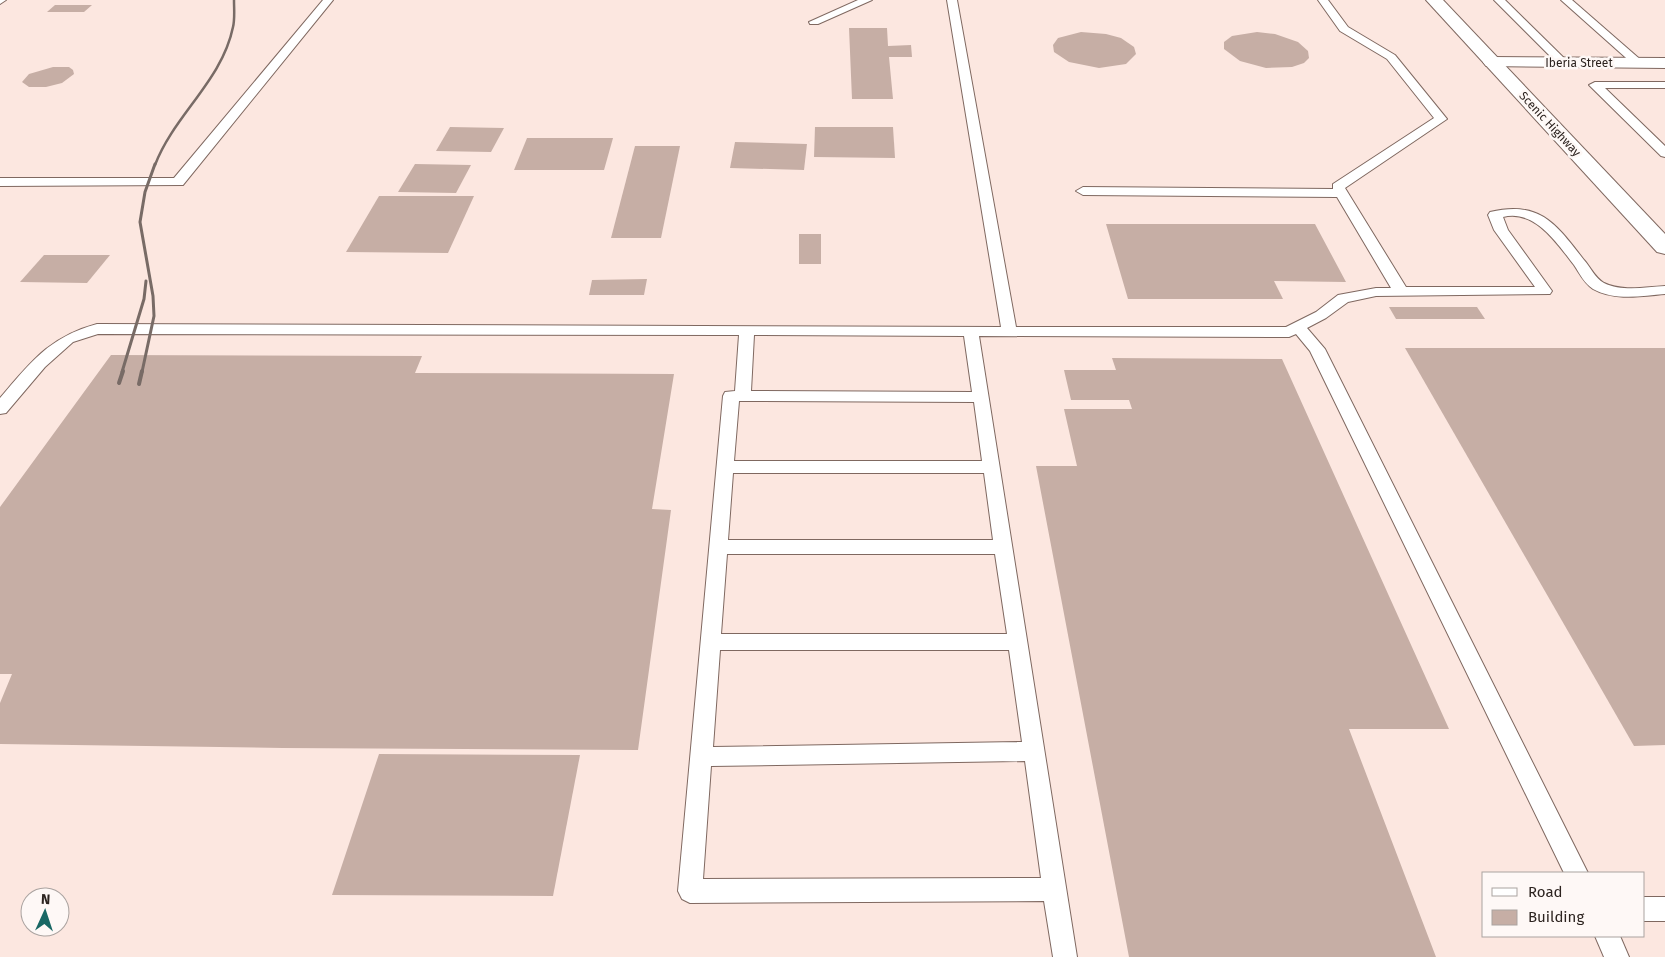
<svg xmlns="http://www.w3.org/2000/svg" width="1665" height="957" viewBox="0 0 1665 957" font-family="'Fira Sans',sans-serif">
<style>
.building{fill:#c6aea5}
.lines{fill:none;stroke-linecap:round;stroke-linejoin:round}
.service-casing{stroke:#7f6860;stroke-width:2}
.minor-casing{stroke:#7f6860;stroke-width:2}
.primary-casing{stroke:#7f6860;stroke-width:2}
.service{fill:#fff;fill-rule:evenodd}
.minor{fill:#fff;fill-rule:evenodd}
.primary{fill:#fff;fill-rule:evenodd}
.rail-far2{stroke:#786b66;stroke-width:2.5}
.rail-far1{stroke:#786b66;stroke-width:3}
.rail{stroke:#786b66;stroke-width:4}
.labels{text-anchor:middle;stroke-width:5;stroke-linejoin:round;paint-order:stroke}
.far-street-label{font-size:12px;fill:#2c231f;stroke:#fef8f6}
</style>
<rect width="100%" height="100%" fill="#fce7e0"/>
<g class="building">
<path d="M55,5H92L84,12H47Z"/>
<path d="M849,28H887L888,46L911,45L912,57H889L893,99H852Z"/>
<path d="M1081,32L1106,34L1121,38L1134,47L1136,54L1126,64L1099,68L1069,62L1054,52L1053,45L1058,38Z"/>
<path d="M1257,32L1275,34L1298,42L1308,51L1309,58L1304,63L1292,67L1266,68L1240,61L1224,49V42L1232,36Z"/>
<path d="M53,67H69L73,70L74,74L62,83L46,87H29L22,82L29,74Z"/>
<path d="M450,127L504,128L491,152L436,151Z"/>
<path d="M815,127H893L895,158L814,157Z"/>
<path d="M527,138H613L604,170H514Z"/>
<path d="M735,142L807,144L804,170L730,168Z"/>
<path d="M635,146H680L661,238H611Z"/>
<path d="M415,164L471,165L456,193L398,192Z"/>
<path d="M379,196H474L448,253L346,252Z"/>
<path d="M1106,224H1315L1346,282L1274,281L1283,299H1128Z"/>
<rect x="799" y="234" width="22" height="30"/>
<path d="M44,255H110L87,283L20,282Z"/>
<path d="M647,279L644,295H589L592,280Z"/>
<path d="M1389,307H1477L1485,319H1396Z"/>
<path d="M1405,348H1665V745L1634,746Z"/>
<path d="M111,355L422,356L415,373L674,374L652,509L671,510L638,750L283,748L0,744V703L12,674H0V507Z"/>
<path d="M1112,358L1282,359L1449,729H1349L1436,957H1129L1036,466H1077L1064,409H1132L1129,400H1071L1064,370H1116Z"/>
<path d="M379,754L580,755L553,896L332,895Z"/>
</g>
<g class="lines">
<g class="service-casing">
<g id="service">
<path d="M0,0H6L0,4Z"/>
<path d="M323,0H333L183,185L0,186V178H174Z"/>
<path d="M858,0H872L818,24H810L809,22Z"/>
<path d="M947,0H957L1016,327H1286L1316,312L1338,295L1376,288H1391L1337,197L1083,195L1076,191L1083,187L1333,189V184L1434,118L1387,59L1340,31L1318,0H1328L1348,27L1395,55L1447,119L1345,188L1406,287H1535L1494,230L1488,215L1490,212C1540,200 1556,224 1584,260C1591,268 1595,278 1604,283C1622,292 1646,287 1665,286V294C1642,296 1614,301 1593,289C1584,283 1580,274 1574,265C1557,243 1535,209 1503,217L1508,230L1552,291L1550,294L1376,296L1348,302L1326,318L1307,328L1325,349L1588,873H1564L1310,351L1296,334L1289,337L979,336L1077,957H1053L1044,901L690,903L682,899L678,891L723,396L725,392L735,391L739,335L98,334L73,342L45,367L6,413L0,414V398C31,362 49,337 97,324L1001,327ZM754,335L964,336L972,392L751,391ZM739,401L974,402L982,461H734ZM733,473H984L993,540H728ZM727,554H995L1007,634H721ZM720,650H1009L1022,742L713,747ZM1025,761L1041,878L703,879L711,766Z"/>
<path d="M1494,0H1505L1567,61V65H1559Z"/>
<path d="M1561,0H1572L1642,61V65H1634Z"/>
<path d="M1595,82H1665V88H1605L1665,146V157L1661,156L1591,87L1589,85Z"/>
<rect x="1644" y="897" width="21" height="24"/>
<path d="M1595,936H1620L1629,957H1604Z"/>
</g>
</g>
<g class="minor-casing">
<path id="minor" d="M1492,57L1665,58V68L1486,66L1483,62L1486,58Z"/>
</g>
<g class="primary-casing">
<path id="primary" d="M1426,0H1443L1665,234V254L1657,252Z"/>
</g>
<use href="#service" class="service"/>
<use href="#minor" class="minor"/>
<use href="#primary" class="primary"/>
<path class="rail-far2" d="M155,165C174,115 222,81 233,27C235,19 234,9 234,0"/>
<g class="rail-far1">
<path d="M122,372L144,299L146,281"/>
<path d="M142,372L154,316L153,296L140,222L145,192L155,164"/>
</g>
<g class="rail">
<path d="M119,383L123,371"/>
<path d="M139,384L142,371"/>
</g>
</g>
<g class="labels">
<g class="far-street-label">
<text x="1579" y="67">Iberia Street</text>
<text transform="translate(1550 124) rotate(47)" y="4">Scenic Highway</text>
</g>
</g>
<rect x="1482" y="872" width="162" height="65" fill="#fef8f6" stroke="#aaa3a0"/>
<rect x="1492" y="888" width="25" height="8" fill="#ffffff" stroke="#aaa3a0"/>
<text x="1528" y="897" font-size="15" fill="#2c231f">Road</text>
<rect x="1492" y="910" width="25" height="15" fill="#c6aea5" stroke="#aaa3a0"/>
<text x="1528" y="922" font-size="15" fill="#2c231f">Building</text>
<g transform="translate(45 912) rotate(3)"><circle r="24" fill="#fef8f6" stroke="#aaa3a0"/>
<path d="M0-4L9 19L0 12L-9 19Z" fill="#196764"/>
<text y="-8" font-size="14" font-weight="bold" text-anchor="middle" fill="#2c231f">N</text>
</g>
</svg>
